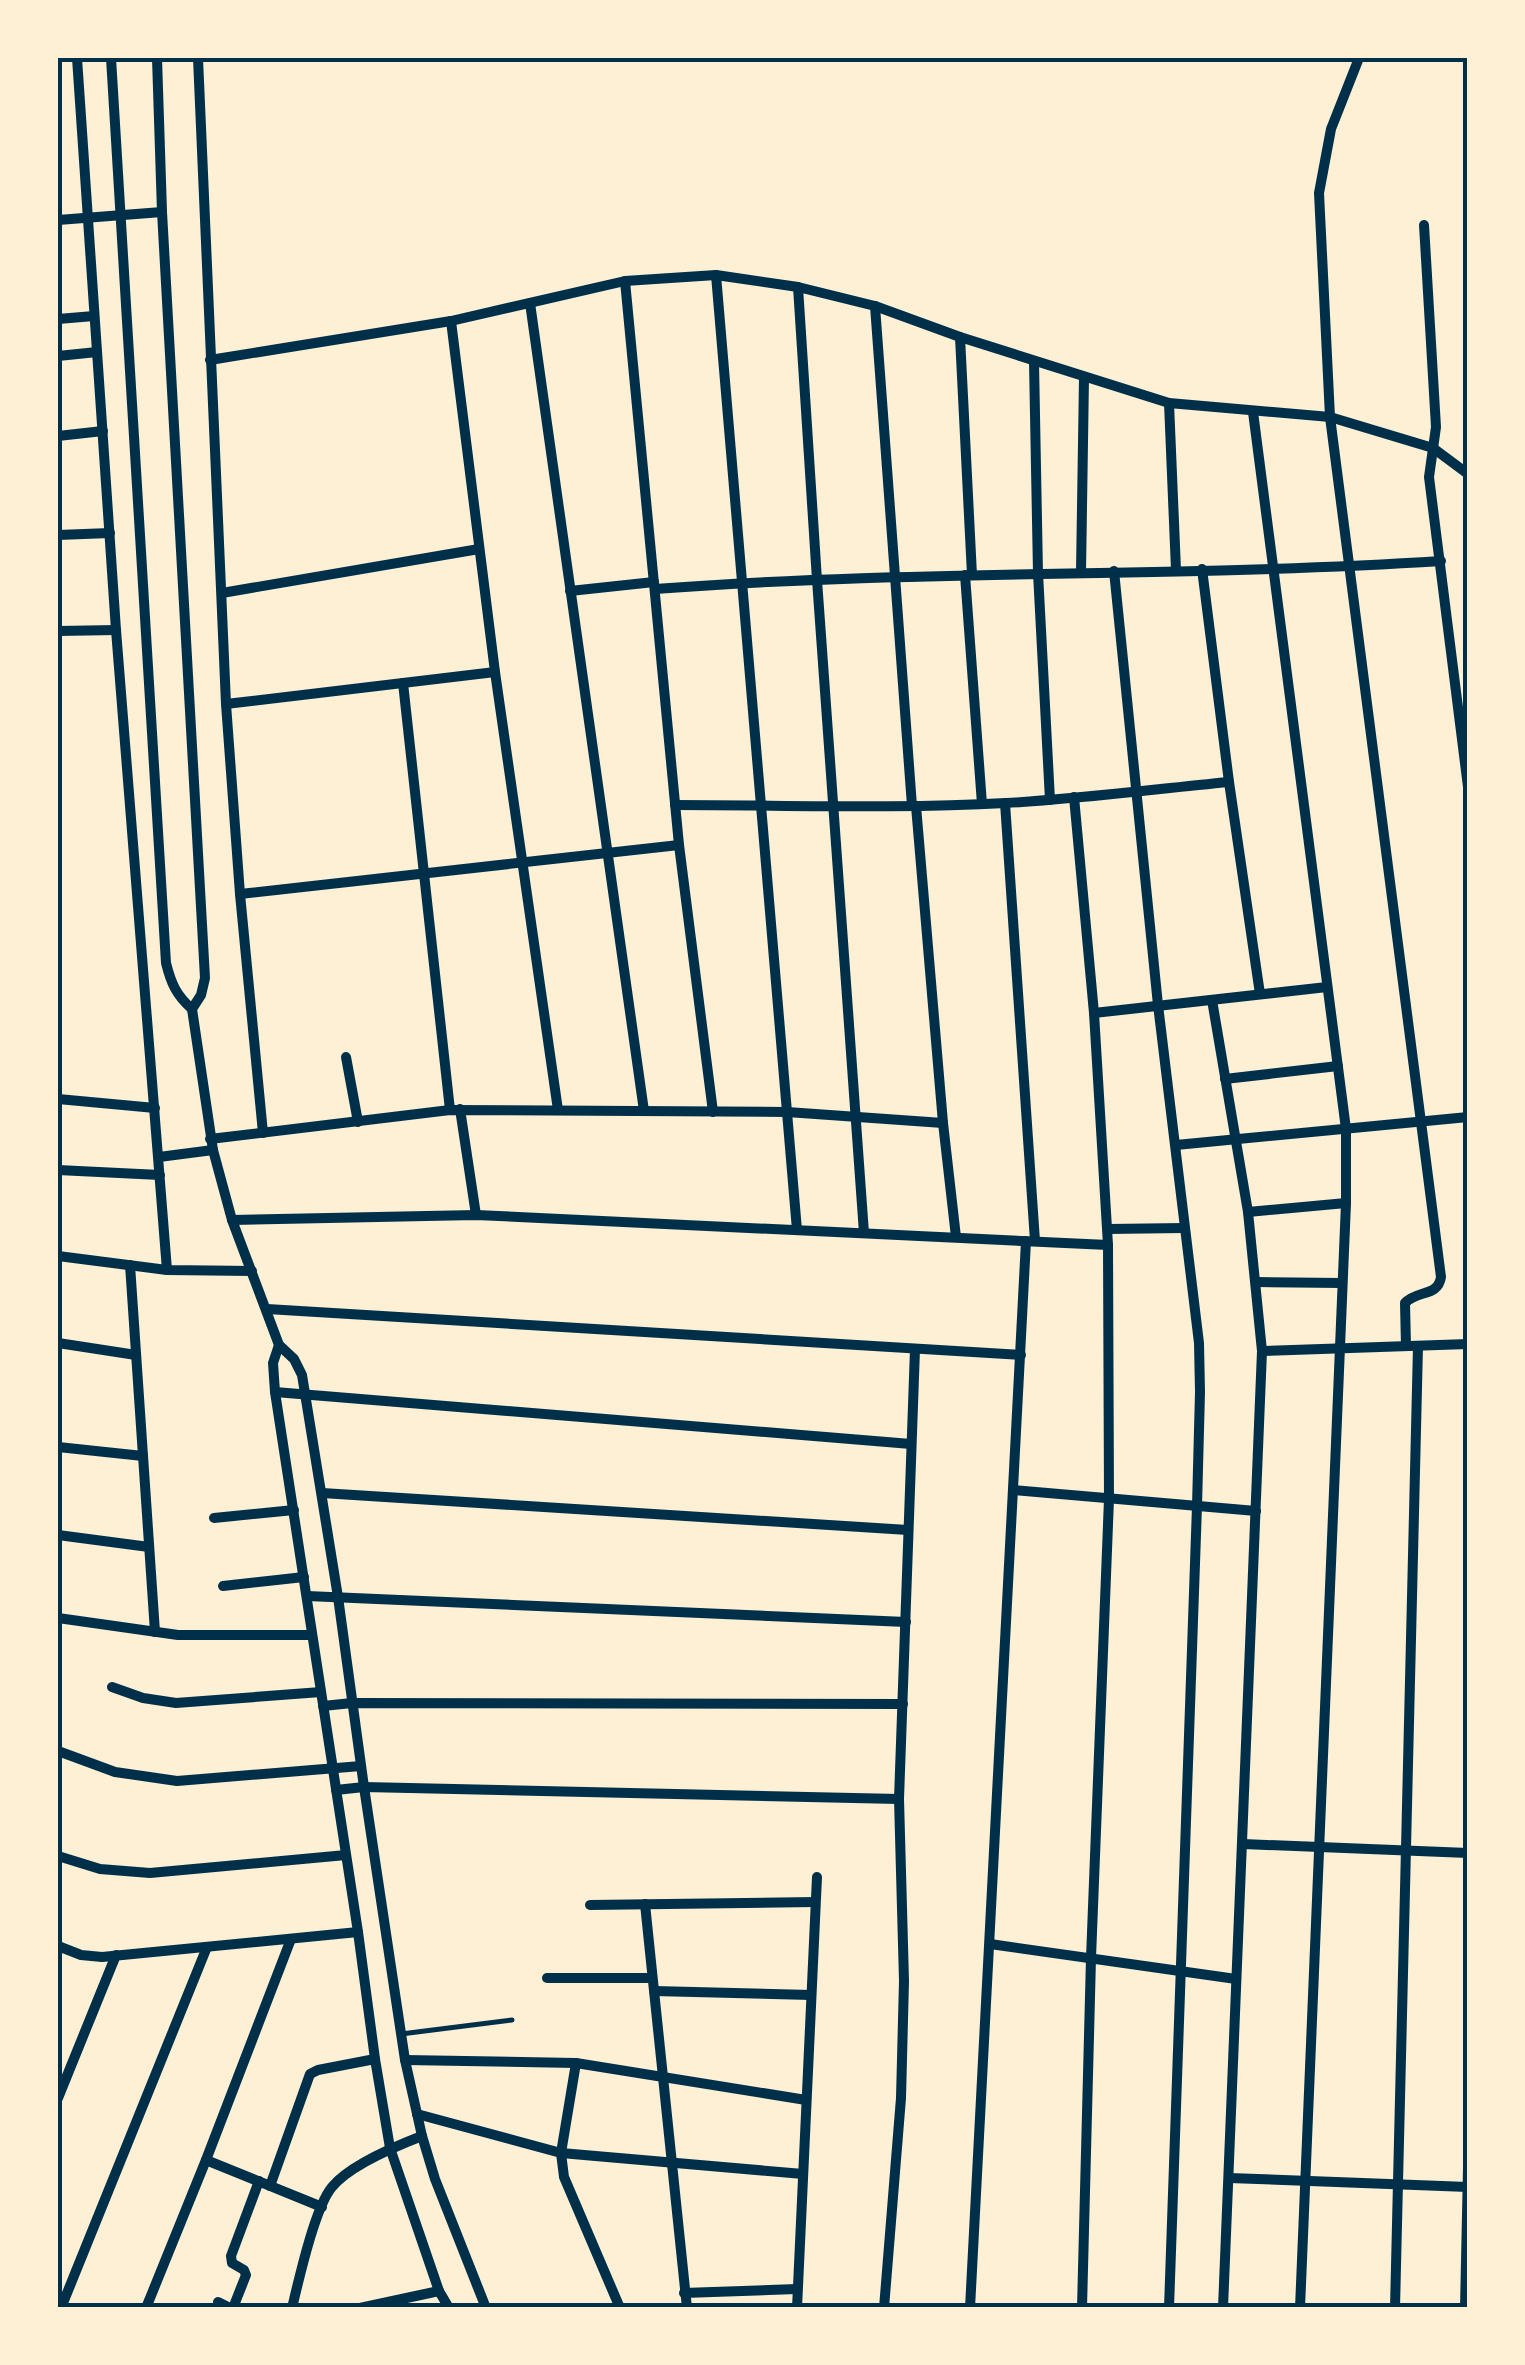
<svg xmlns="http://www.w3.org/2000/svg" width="1525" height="2365" viewBox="0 0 1525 2365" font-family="'Archivo Narrow',sans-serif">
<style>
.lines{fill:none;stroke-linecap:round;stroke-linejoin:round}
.service{stroke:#003049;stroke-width:5}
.minor{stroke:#003049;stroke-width:10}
.neatline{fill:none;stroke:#003049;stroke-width:4}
</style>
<rect width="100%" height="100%" fill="#fdf0d5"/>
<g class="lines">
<path class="service" d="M401,2034L512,2020"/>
<g class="minor">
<path d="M77,58L116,630L167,1270"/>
<path d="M111,58L166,963C171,983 176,995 192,1009"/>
<path d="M157,58L162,212L205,978L201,995L192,1009L213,1150L232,1220L279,1345L294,1359L302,1375L338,1597L364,1787L405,2060L422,2136L435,2179L486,2308"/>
<path d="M198,58L226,704L240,894L263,1133"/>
<path d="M1359,58L1331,129L1319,193L1330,417L1441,1277C1438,1297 1417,1290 1405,1303L1406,1346"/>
<path d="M58,220L162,212"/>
<path d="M1424,225L1436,427L1429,477L1468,787"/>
<path d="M716,275L797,1230"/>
<path d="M625,281L679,845L713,1112"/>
<path d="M798,287L817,580L864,1233"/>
<path d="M530,303L644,1111"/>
<path d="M875,306L912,806"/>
<path d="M58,319L94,316"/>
<path d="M451,321L495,672L558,1110"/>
<path d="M960,337L972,575"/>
<path d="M58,356L97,352"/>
<path d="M210,360L451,321L625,281L716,275L798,287L875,306L960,337L1169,403L1330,417L1433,448L1468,474"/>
<path d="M1034,362L1038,573L1050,800"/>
<path d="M1169,403L1176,570"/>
<path d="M1253,412L1346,1129V1203L1300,2308"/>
<path d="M58,436L103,431"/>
<path d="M58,535L110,533"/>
<path d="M1202,569L1229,782L1260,994"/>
<path d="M1114,571L1158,1005L1199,1343L1200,1392L1197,1506L1169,2308"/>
<path d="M1081,572L1084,378"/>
<path d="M965,575L982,804"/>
<path d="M655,589C916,569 1179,578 1441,561"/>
<path d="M570,591L654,582"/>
<path d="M222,593L479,549"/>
<path d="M58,631L116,630"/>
<path d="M403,683L450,1110"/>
<path d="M226,704L495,672"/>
<path d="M1074,797L1094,1013L1108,1245L1109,1499L1091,1958L1082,2308"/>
<path d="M1005,803L1035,1241"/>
<path d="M675,805C786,805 896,809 1006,803C1081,799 1155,789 1229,782"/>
<path d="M916,806L943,1123L956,1237"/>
<path d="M240,894L679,845"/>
<path d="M1212,1000L1248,1212L1262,1351L1223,2308"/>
<path d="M1094,1013L1327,987"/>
<path d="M346,1057L358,1122"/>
<path d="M1225,1079L1338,1066"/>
<path d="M58,1099L155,1108"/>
<path d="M460,1109L476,1215"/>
<path d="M210,1139L450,1110L787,1112L943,1123"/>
<path d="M1176,1145L1468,1117"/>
<path d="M159,1157L213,1150"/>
<path d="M58,1170L160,1175"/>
<path d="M1248,1212L1346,1203"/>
<path d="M232,1220L476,1215L1108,1245"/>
<path d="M1108,1229L1184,1228"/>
<path d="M58,1256L167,1270L252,1271"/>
<path d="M130,1265L155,1632"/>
<path d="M1256,1282L1342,1283"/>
<path d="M267,1309L1021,1355"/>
<path d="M58,1343L136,1355"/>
<path d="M279,1345L273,1363L275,1392L358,1932L375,2059L390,2148L439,2291L449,2308"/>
<path d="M1262,1351L1468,1344"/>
<path d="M275,1392L911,1444"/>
<path d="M58,1447L143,1456"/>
<path d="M1013,1490L1256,1511"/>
<path d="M322,1493L908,1530"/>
<path d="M214,1518L294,1510"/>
<path d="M58,1535L149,1547"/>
<path d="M223,1586L304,1577"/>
<path d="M307,1596L906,1622"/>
<path d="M58,1618L178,1635H312"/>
<path d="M112,1687L143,1698L176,1703L321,1692"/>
<path d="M323,1706L352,1703L903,1704"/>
<path d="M58,1751L115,1772L177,1781L361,1766"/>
<path d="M336,1790L364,1787L899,1799"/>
<path d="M1243,1844L1468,1853"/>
<path d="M58,1856L100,1869L150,1873L346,1855"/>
<path d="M645,1904L687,2308"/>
<path d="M590,1905L815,1902"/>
<path d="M990,1944L1236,1979"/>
<path d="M58,1946L81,1955L102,1957L358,1932"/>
<path d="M547,1978H652"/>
<path d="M654,1991L811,1995"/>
<path d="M405,2060L576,2063L806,2100"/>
<path d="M576,2063L561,2153L564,2177L620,2308"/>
<path d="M58,2098L116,1955"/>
<path d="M417,2114L561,2153L803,2174"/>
<path d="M206,2160L322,2207"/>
<path d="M1229,2178L1468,2187"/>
<path d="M270,2186L310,2074L318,2070L375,2059"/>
<path d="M684,2293L797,2289"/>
<path d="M218,2302L230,2308"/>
<path d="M61,2308L207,1947"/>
<path d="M146,2308L206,2160L291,1939"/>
<path d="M233,2308L246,2275L244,2270L232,2263L231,2256L259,2181"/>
<path d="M292,2308C299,2279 315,2207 332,2187C350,2165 396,2146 422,2136"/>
<path d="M360,2308L439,2291"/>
<path d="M797,2308L817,1877"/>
<path d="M884,2308L901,2098L904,1981L899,1799L915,1349"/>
<path d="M970,2308L1026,1241"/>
<path d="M1395,2308L1418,1346"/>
<path d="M1465,2308L1468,2168"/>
</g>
</g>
<rect width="1525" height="2365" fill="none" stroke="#fdf0d5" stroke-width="120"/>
<rect x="60" y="60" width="1405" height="2245" class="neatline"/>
</svg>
